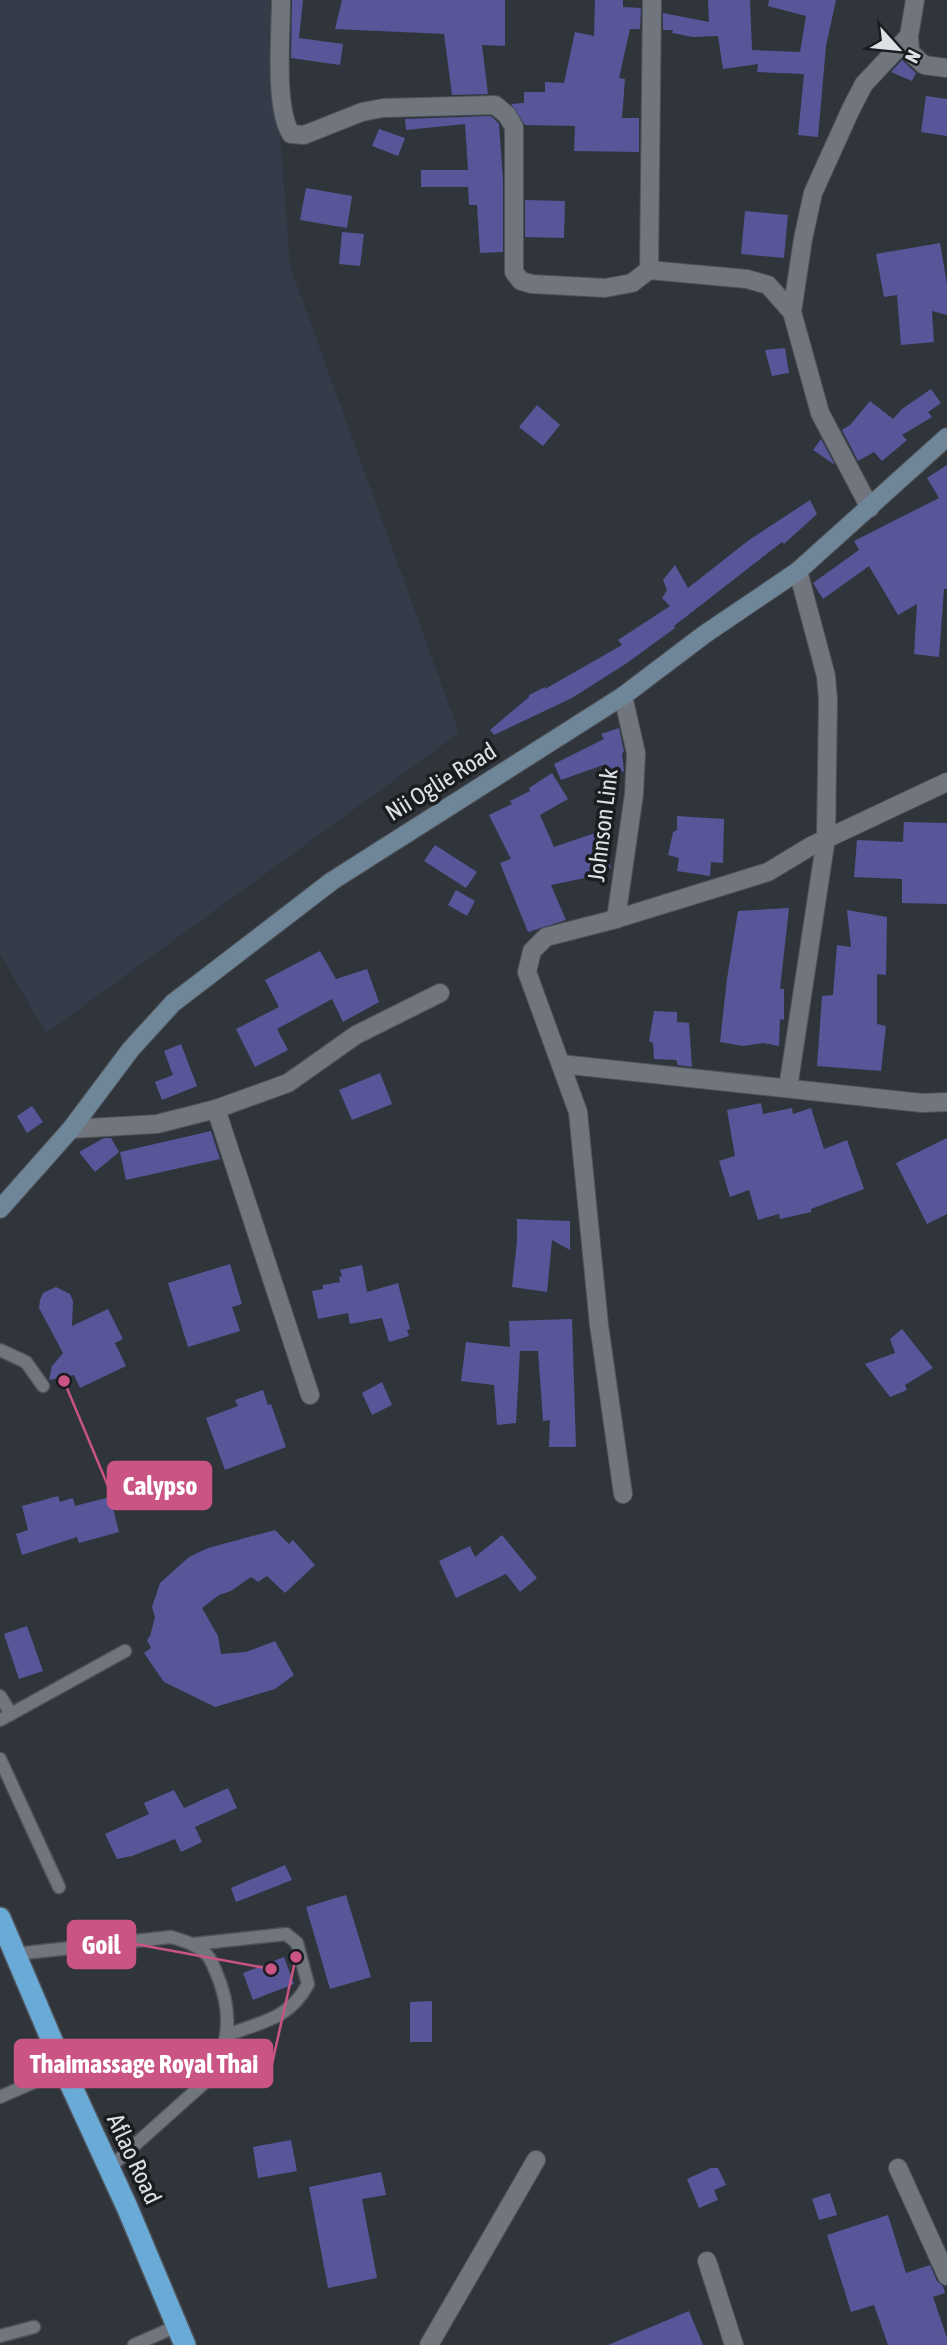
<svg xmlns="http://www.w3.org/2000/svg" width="947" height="2345" viewBox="0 0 947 2345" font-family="'Asap Condensed',sans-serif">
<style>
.built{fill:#353c49}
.building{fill:#565699}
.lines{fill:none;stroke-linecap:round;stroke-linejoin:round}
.lane-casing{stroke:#4f5359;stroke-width:15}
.street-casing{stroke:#4f5359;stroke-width:20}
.secondary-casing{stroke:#4f5359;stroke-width:20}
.highway-casing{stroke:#4f5359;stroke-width:24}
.lane{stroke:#71767e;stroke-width:12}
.street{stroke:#71767e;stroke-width:18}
.secondary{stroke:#6f8699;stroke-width:18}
.highway{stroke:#69aad7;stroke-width:21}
.labels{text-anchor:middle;stroke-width:7;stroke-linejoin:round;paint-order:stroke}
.street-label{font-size:24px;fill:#dde0e5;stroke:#1a1c1f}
.leader{fill:none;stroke:#ca5484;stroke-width:2.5}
.callout-dot{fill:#ca5484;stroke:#1a1c1f;stroke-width:2.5}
.callout{fill:#ca5484;stroke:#ca5484;stroke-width:2.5}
.callout-label{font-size:26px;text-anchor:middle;font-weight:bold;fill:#fff}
</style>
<rect width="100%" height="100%" fill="#30353c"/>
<path class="built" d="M0,0H270L290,266L459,733L46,1033L0,954Z"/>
<g class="building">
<path d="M292,0H303L299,38L343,44L340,65L291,58Z"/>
<path d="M342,0H505V46L482,45L488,94L452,95L444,34L335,29Z"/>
<path d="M595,0H623V7L641,8L640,29H630L619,78L625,79L622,118H639V152L574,151L575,126L525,125L511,104L524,103V92H545V82L564,83L575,32L594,36Z"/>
<path d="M708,0H750L752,50L800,52L806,16L768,6L769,0H836L826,46L818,137L798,135L804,74L757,72L758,64L723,69L718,36L693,37L672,33L673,30H663V13L709,22Z"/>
<path d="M902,60L916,73L912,81L891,72Z"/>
<path d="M926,96L947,99V136L921,132Z"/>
<path d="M491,116L499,124L503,181V252L480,253L477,205H469L468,187H421V170H468L465,124L406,130L405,119Z"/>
<path d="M379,129L405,138L398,156L372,146Z"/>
<path d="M306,188L352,196L347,228L300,220Z"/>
<path d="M525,200L565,201L564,238L525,237Z"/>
<path d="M745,211L788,215L784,258L741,254Z"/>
<path d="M342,232L364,234L360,266L339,264Z"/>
<path d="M940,243L947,284V315L932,311L934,342L901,345L897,295L884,297L876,254Z"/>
<path d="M785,348L789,373L772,376L765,350Z"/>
<path d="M931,389L941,403L928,412L932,417L902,435L907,440L882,461L874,452L858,461L842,430L850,425L870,401L893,419L902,409Z"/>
<path d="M537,405L560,425L543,446L519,427Z"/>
<path d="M821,439L835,465L813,450Z"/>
<path d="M947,465V589H944L939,657L914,654L917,604L898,615L869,566L823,599L813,583L859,550L854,541L939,498L927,478Z"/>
<path d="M810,500L817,514L784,544L782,542L674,626L675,628L627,663L572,698L494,735L490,730L529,697V695L545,687V689L622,645L618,640L670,606L662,598L667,590L663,580L675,565L688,588L749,540Z"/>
<path d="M619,728L624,752L622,753L624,771L610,776L606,764L561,780L554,764L604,739L601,734Z"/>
<path d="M552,773L568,799L540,815L554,847L598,832L611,868L602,870L594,880L585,878L551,885L566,920L528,932L500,863L511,859L489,815L512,804L510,801L530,791L529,788Z"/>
<path d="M677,816L724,819L723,863L711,862L710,876L677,871L679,858L668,855L673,832L677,830Z"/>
<path d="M904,822L947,823V904L902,903V879L854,877L857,840L903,842Z"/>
<path d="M435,845L477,872L466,888L424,861Z"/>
<path d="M456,890L475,901L467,916L448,905Z"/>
<path d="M789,908L780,989H784V1020L780,1019L779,1046L763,1043L743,1046L720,1042L727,979L738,911Z"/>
<path d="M847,910L887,917L886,975L877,974V1024L886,1026L881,1071L817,1066L822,996L833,995L837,945L851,947Z"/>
<path d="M320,951L336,979L367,969L379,1002L343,1022L332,999L277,1029L288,1050L255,1067L236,1029L279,1007L265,980Z"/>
<path d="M654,1011L677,1012V1022L689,1023L692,1067L678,1065L676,1060L654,1059L653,1043L649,1041Z"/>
<path d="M181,1044L197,1086L162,1100L155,1082L173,1075L164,1051Z"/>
<path d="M380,1073L392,1104L352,1120L339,1090Z"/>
<path d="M761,1103L763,1114L792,1108L793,1114L811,1108L824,1149L847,1140L864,1189L811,1209V1212L780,1219L779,1214L758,1220L749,1190L730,1197L719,1161L735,1156L727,1110Z"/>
<path d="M32,1106L43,1122L27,1133L17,1116Z"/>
<path d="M211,1131L220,1159L126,1180L120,1152Z"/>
<path d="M104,1138H111L119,1152L95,1172L79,1152Z"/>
<path d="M947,1138V1214L927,1224L896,1163Z"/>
<path d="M515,1219L570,1221V1250L552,1240L547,1292L512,1287L517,1241V1220Z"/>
<path d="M230,1264L242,1304L232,1307L240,1331L188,1347L168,1283Z"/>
<path d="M362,1265L367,1292L398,1283L410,1329L407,1330L409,1336L389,1342L382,1318L350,1324L348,1313L318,1319L312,1291L323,1289V1285L340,1282L339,1277L342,1276L340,1270Z"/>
<path d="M56,1287L70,1294L73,1301L72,1326L108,1309L123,1339L115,1343L126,1366L80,1388L74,1375L49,1380L52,1366L63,1353L39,1308L40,1300L43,1293Z"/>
<path d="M572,1319L576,1447H549L550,1420L543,1421L538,1351H520L516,1423L497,1425L494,1385L461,1381L466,1342L510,1347L509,1321Z"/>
<path d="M902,1329L933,1368L905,1385L907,1390L890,1397L865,1364L895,1353L890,1339Z"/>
<path d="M382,1382L392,1405L372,1415L362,1393Z"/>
<path d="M263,1390L268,1405L271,1404L286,1447L225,1470L206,1418L238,1406L235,1400Z"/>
<path d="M58,1496L60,1502L73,1498L75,1506L110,1497L119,1532L79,1543L77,1537L22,1555L16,1534L28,1530L22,1506Z"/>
<path d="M275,1530L289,1544L293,1540L315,1565L285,1593L267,1576L258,1582L251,1577L231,1591L219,1595L202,1608L218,1636L221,1654L246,1652L275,1641L294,1675L275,1689L215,1707L164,1682L144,1653L151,1648L147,1640L150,1636L155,1617L152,1607L160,1583L189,1557L208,1548Z"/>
<path d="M502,1535L537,1578L520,1592L506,1574L456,1598L439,1561L470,1546L475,1557Z"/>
<path d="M27,1626L43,1671L19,1679L4,1634Z"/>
<path d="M228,1788L237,1808L195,1827L202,1842L181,1852L175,1839L132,1856L117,1859L105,1834L149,1814L144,1803L174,1790L184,1808Z"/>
<path d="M285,1865L292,1880L236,1902L231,1888Z"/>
<path d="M346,1895L371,1977L330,1989L306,1907Z"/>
<path d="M284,1957L294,1984L253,2000L243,1973Z"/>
<path d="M432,2001V2042H410V2002Z"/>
<path d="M291,2140L297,2171L258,2178L253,2147Z"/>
<path d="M711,2168H718L726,2185L714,2190L718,2200L699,2208L687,2179Z"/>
<path d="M381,2172L386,2195L362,2199L377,2278L328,2288L309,2187Z"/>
<path d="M830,2193L837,2215L819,2220L812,2199Z"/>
<path d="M888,2215L906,2273L930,2265L937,2281L943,2286L945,2293L933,2297L947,2338V2345H888L874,2305L851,2312L827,2235Z"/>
<path d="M689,2311L703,2345H608Z"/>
</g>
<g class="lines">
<g class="lane-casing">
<g id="lane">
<path d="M0,1350L26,1362L43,1386"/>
<path d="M0,1696L11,1714"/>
<path d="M0,1720L125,1651"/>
<path d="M0,1759L59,1887"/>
<path d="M194,1944L286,1934L297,1943L308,1984C290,2019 261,2022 227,2035"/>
<path d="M15,1954L171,1937C184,1941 196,1944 205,1953C211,1958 213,1965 216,1972C232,2009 231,2039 212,2076L109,2168"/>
<path d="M0,2097L64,2069"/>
<path d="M0,2336L34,2327"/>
<path d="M134,2345L177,2326"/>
</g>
</g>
<g class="street-casing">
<g id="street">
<path d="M281,0C281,34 274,107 291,134L304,135L362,112L383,108L495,105L507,115L514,127V272L521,281L532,284L605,288L632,283L649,270L747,279L768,285L792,312L820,413L870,508"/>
<path d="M915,0L909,36L910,52L924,65L947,68"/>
<path d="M649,270L652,0"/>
<path d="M792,312L803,239L813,193L851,109L864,84L909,36"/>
<path d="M616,919L634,794L636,753L623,696"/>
<path d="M561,1064L922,1103L947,1102"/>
<path d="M788,1088L826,838L828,700L826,676L798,571"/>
<path d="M216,1109L310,1395"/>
<path d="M71,1129L157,1124L216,1109L288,1083L356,1035L440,993"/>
<path d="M623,1494L599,1325L578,1112L527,972L532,951L546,937L616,919L768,872L811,846L947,782"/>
<path d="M898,2168L947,2276"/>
<path d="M707,2261L734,2345"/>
<path d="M429,2345L536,2160"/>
</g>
</g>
<g class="secondary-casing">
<path id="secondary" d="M0,1209L71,1129L131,1049L173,1003L332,881L623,696L705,634L798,571L947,437"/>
</g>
<g class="highway-casing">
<path id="highway" d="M0,1918L70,2083L127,2207L185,2345"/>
</g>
<use href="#lane" class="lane"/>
<use href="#street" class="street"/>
<use href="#secondary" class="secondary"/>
<use href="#highway" class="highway"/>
</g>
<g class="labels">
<g class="street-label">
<text transform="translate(441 782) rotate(-32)" y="8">Nii Oglie Road</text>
<text transform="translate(603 825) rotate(-83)" y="8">Johnson Link</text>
<text transform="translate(134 2159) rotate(65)" y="8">Aflao Road</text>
</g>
</g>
<path class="leader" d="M64 1381L108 1486M271 1969L135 1944M296 1957L272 2064"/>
<g class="callout-dot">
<circle cx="64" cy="1381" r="7"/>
<circle cx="271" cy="1969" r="7"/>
<circle cx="296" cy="1957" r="7"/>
</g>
<g class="callout">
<rect x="108" y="1462" width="103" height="47" rx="7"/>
<rect x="68" y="1921" width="67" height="47" rx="7"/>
<rect x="15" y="2040" width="257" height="47" rx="7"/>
</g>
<g class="callout-label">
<text x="160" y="1495">Calypso</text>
<text x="101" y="1954">Goil</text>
<text x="144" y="2073">Thaimassage Royal Thai</text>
</g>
<g transform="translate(898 49) rotate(117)" stroke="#1a1c1f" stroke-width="5" paint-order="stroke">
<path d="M0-5L12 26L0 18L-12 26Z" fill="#dde0e5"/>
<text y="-10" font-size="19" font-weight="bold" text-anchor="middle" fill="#dde0e5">N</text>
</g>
</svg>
